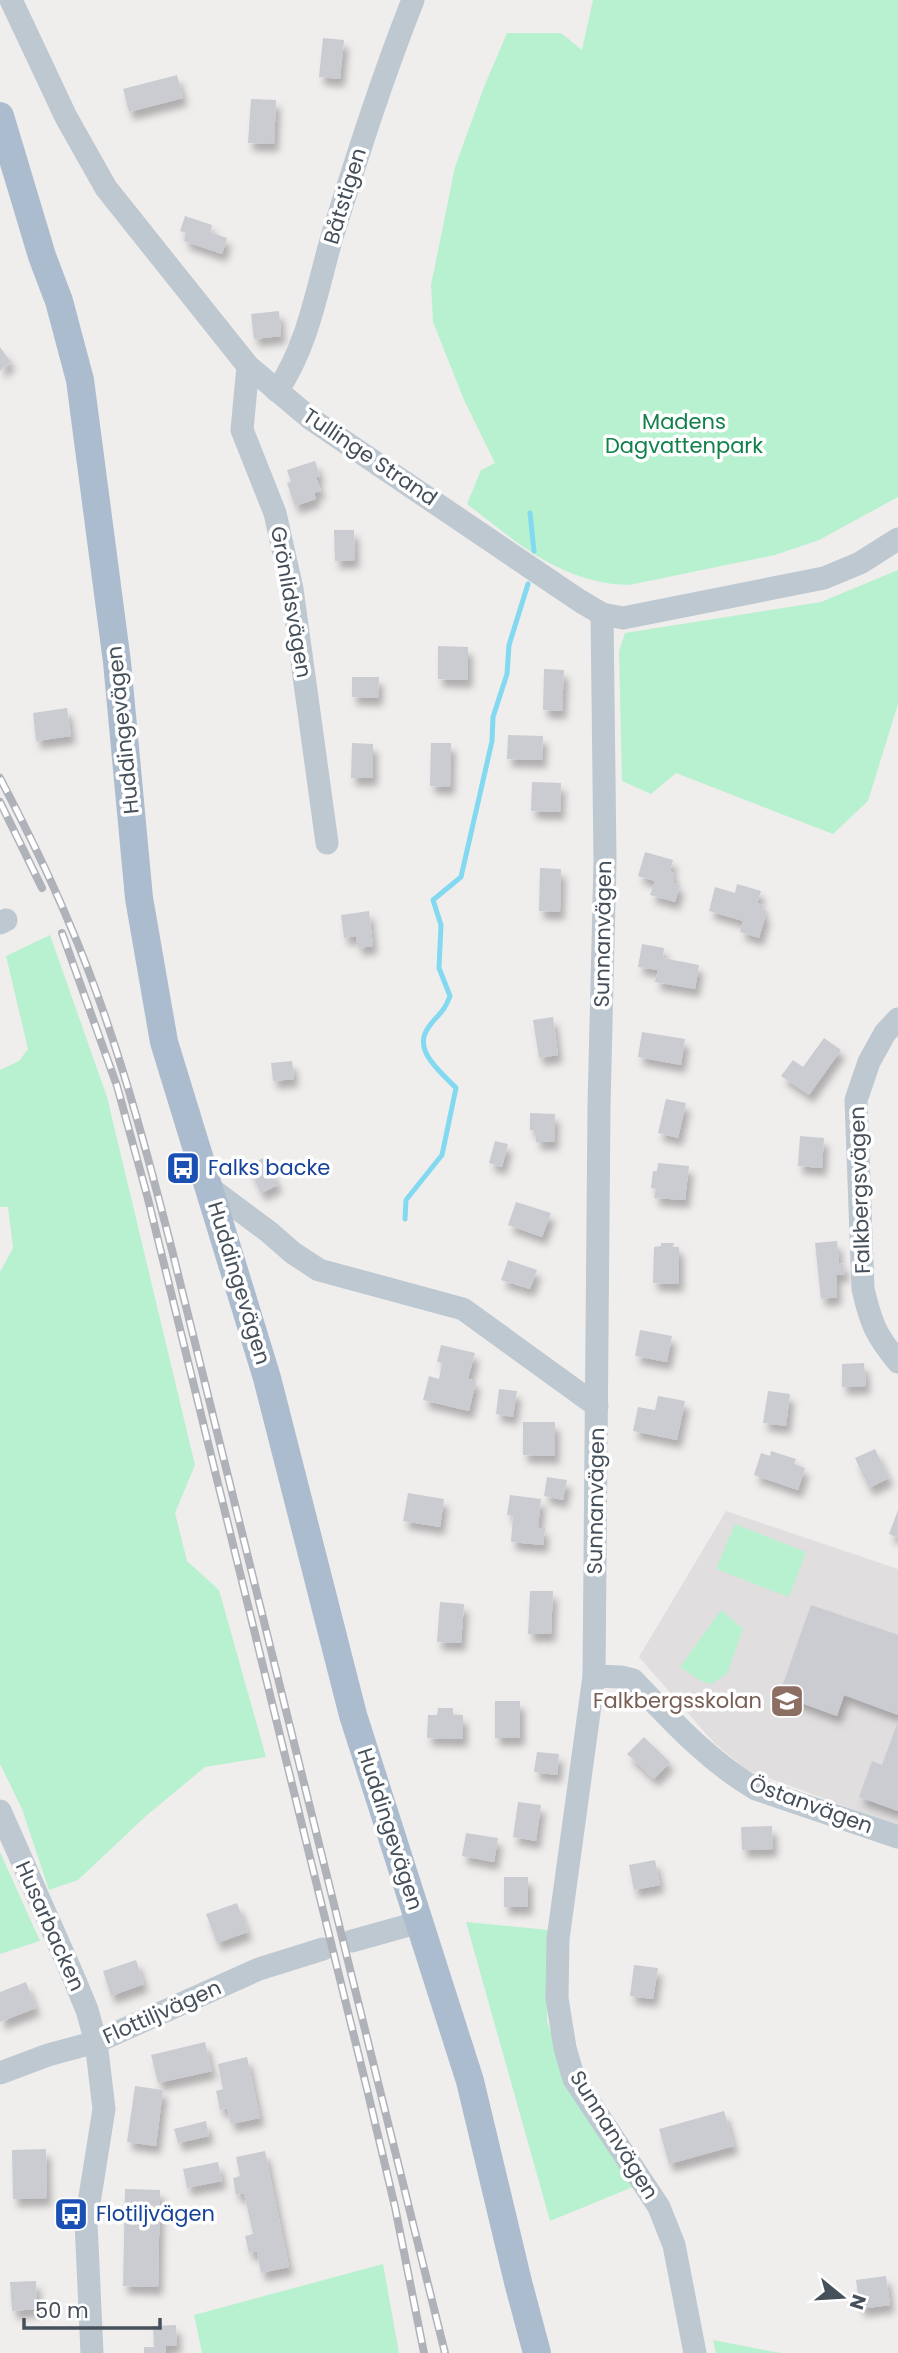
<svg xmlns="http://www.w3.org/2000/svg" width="898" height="2353" viewBox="0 0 898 2353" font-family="Poppins,sans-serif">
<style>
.education{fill:#e1dedf}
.green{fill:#b8f1cf}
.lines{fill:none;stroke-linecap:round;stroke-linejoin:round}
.stream{stroke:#83d9f0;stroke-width:5}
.building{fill:#caccd2;filter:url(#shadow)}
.minor{stroke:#bdc8d0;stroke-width:23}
.major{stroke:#abbcce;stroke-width:28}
.rail-casing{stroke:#afb2b8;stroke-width:8}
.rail{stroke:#fff;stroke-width:5;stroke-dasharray:16;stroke-linecap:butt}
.labels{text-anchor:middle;stroke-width:7;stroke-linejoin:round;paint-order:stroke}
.street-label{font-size:21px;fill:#45505b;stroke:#fff}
.park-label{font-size:21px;fill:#12804a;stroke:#fff}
.transit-label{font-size:21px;fill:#164399;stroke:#fff;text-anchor:start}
.education-label{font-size:21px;fill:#785e54;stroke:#fff;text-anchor:end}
</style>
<defs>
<filter id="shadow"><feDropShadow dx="4.5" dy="8" stdDeviation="3.5" flood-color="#0004"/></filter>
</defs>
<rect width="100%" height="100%" fill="#f0eded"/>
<path class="education" d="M726,1511L898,1569V1826L747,1770L715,1744L639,1657Z"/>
<g class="green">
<path d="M593,0H898V497L819,540L775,555L629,585C561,583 518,543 467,504L481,470L495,463L464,400L433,322L431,285L455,167L484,87L507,33H561L582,50Z"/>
<path d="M898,570V704L868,801L833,834L676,773L651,794L622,781L619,651L625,633L821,602Z"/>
<path d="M50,935L107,1097L195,1465L175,1513L187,1561L219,1590L266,1757L205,1767L146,1816L78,1880L49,1890L22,1809L0,1764V1272L13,1248L8,1207H0V1070L19,1061L28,1049L6,956Z"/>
<path d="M735,1524L806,1552L789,1597L716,1569Z"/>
<path d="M721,1610L743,1629L727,1674L711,1684L701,1681L680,1667Z"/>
<path d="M0,1852L40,1941L0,1954Z"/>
<path d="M466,1922L550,1930L547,2021L570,2087L633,2187L550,2221Z"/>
<path d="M383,2264L399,2353H202L194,2315Z"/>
<path d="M713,2340L780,2353H716Z"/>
</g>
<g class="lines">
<g class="stream">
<path d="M530,513L534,551"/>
<path d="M405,1219L406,1200L442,1155L456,1088C442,1073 412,1051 428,1028C438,1013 443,1015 450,996L439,968L441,925L433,900L461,877L492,741L493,717L507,674L509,645L528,584"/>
</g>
</g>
<g class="building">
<path d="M323,38L344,40L340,79L319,77Z"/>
<path d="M177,75L183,98L129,112L123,89Z"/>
<path d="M251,99L276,100L274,144L248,143Z"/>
<path d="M185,216L212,225L210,232L227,238L222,254L184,241L186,233L180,231Z"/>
<path d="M279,311L281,336L254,339L251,314Z"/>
<path d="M0,347L11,362L0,371Z"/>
<path d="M315,461L320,476L316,477L321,491L314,493L316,499L295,506L287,483L291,482L287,470Z"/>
<path d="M334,530H354L355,560L335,561Z"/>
<path d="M438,646L468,647V680L438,679Z"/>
<path d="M544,669L564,670L562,711L543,710Z"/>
<path d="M352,677H379L378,698L352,697Z"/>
<path d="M67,708L71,736L36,741L33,713Z"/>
<path d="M508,735L543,736L542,760L507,759Z"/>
<path d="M352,743L373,744V778H351Z"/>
<path d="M431,743H451L450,787L430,786Z"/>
<path d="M532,782L561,783L560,812L531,811Z"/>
<path d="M645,852L673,860L670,871L674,873L673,883L680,885L675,902L650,895L655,881L638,876Z"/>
<path d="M540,868L561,869L560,912L539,911Z"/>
<path d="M737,884L761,891L757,903L764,905L762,913L766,914L759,938L740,932L743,921L709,911L715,887L735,893Z"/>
<path d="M369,911L373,946L358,948L356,936L344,938L341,915Z"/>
<path d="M642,944L664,948L663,958L699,965L695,989L655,982L658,970L638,967Z"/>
<path d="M553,1017L558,1055L539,1058L533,1020Z"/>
<path d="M642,1032L685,1039L681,1065L638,1057Z"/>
<path d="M824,1038L841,1050L809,1095L781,1076L793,1060L803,1067Z"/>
<path d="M292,1061L294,1079L273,1081L271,1063Z"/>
<path d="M666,1099L686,1103L678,1138L658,1133Z"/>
<path d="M530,1113L555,1114L554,1142H536V1130H530Z"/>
<path d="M800,1136L824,1138L822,1168L798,1166Z"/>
<path d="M495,1141L508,1144L502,1167L489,1163Z"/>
<path d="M265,1157L278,1185L261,1193L248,1166Z"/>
<path d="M658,1163L689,1166L685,1200L654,1198L656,1189L651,1188L653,1171H657Z"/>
<path d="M516,1202L551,1213L542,1237L508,1225Z"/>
<path d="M837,1241L839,1264L843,1263L845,1274L836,1275L837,1297L821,1299L815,1243Z"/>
<path d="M661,1243H674L673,1247H679V1284L653,1283L654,1247L661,1246Z"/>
<path d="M508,1260L537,1270L530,1289L501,1280Z"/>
<path d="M640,1330L672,1336L667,1362L635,1356Z"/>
<path d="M441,1345L475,1353L468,1379L476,1381L469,1411L423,1400L429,1376L439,1379L442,1363L437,1362Z"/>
<path d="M864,1363L866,1386L842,1387V1364Z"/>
<path d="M499,1389L517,1391L513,1417L496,1414Z"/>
<path d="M768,1391L790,1394L786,1426L763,1423Z"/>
<path d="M658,1396L685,1401L677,1440L633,1431L638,1407L655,1410Z"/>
<path d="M523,1422H555V1456L523,1455Z"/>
<path d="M875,1449L889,1478L869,1488L855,1458Z"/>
<path d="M771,1451L796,1459L794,1464L805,1468L798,1490L754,1475L761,1453L770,1456Z"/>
<path d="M547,1477L567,1480L563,1500L544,1496Z"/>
<path d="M408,1493L444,1499L440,1527L403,1521Z"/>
<path d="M510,1495L541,1499L538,1528H545L543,1545L511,1542L513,1516L507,1515Z"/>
<path d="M898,1510V1538L889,1534Z"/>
<path d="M530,1591H553L551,1634H528Z"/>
<path d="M440,1602L464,1604L461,1643L437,1642Z"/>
<path d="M811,1605L898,1635V1715L844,1695L837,1716L779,1695Z"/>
<rect x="495" y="1701" width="25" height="37"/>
<path d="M438,1708H453V1715H463V1739L427,1738L428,1715H437Z"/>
<path d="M898,1721V1811L859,1797L872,1761L882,1765Z"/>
<path d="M644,1737L670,1762L654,1779L627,1754Z"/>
<path d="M537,1752L559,1754L557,1775L534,1772Z"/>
<path d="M518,1802L541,1805L536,1841L513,1837Z"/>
<path d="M772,1826L773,1849L742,1850L741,1827Z"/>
<path d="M466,1833L498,1838L494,1862L462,1856Z"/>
<path d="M655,1860L660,1885L634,1890L629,1865Z"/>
<rect x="504" y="1877" width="24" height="30"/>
<path d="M237,1903L248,1932L217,1943L206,1914Z"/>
<path d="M136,1960L144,1984L111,1996L103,1971Z"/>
<path d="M634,1965L658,1968L653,1999L630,1996Z"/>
<path d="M26,1982L36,2008L0,2022V1992Z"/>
<path d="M205,2042L212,2071L158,2083L151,2055Z"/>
<path d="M247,2057L260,2118L231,2124L227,2108L220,2110L216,2091L223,2089L218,2064Z"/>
<path d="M135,2086L163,2090L156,2146L127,2142Z"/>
<path d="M724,2111L734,2146L669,2164L659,2129Z"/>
<path d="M206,2121L209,2136L178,2143L174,2129Z"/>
<path d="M46,2149L47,2198L13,2199L12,2150Z"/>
<path d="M265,2151L289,2267L261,2273L257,2251L249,2253L245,2236L253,2234L244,2193L236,2195L233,2178L240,2176L236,2157Z"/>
<path d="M218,2162L222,2181L187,2188L183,2169Z"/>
<path d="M125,2189L160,2190L158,2287L123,2286Z"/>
<path d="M886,2276L890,2305L860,2309L856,2280Z"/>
<path d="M36,2281L37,2309L12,2311L10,2282Z"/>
<path d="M176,2325L177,2346H166V2353H144V2347H154L153,2326Z"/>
</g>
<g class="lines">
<g class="minor">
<path d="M11,0L66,117L106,188L248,366L311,419L580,601L602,614L623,618L824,578L860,563L898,539"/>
<path d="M248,366L242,430L275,513L292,589L327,843"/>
<path d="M277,391C308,346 317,289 332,237C357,157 382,78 413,0"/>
<path d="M602,614L605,860L599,1106L594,1676L558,1939L557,1998L565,2048L574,2079L659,2207L674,2245L695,2353"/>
<path d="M0,923L6,920"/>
<path d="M898,1019L885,1033L869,1062L856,1100L863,1289C871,1323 875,1334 898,1362"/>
<path d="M210,1188L269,1232L293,1253L319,1270L463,1309L597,1406"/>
<path d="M594,1676L621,1677L633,1680C671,1720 708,1761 756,1789L898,1837"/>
<path d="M0,1811L73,1976L87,2010L96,2042L104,2109L86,2222L92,2353"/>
<path d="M352,1941L420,1922"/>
<path d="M0,2073L48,2055L96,2042L259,1969L323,1949"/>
</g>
<path class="major" d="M0,116L42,256L59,301L80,380L117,662L139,898L164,1042L267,1378L353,1715L470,2081L518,2282L537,2353"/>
<g class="rail-casing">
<g id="rail">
<path d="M0,778C24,824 47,870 67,918C114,1026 144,1140 173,1254L445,2353"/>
<path d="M0,802L42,888"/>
<path d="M62,933L117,1086L148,1199L367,2089L395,2207L424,2353"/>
</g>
</g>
<use href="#rail" class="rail"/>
</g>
<defs>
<g id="bus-square" transform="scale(1.75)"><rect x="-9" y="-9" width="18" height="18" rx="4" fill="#1a4fb4" stroke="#fff"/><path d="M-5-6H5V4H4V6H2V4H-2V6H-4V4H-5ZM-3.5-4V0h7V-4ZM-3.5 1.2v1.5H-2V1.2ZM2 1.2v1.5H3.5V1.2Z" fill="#fff"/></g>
<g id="school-square" transform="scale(1.75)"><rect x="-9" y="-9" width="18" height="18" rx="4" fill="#8d6e63" stroke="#fff"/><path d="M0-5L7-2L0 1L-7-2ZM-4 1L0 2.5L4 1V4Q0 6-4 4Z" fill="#fff"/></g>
</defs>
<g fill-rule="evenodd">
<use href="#bus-square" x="183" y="1168"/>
<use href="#school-square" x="787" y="1701"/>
<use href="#bus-square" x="71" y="2214"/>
</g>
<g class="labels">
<g class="street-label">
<text transform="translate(345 196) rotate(-73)" y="7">Båtstigen</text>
<text transform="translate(370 457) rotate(34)" y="7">Tullinge Strand</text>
<text transform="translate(291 602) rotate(80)" y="7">Grönlidsvägen</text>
<text transform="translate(123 730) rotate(-96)" y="7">Huddingevägen</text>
<text transform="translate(603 934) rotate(-89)" y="7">Sunnanvägen</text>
<text transform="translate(860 1190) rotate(-92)" y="7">Falkbergsvägen</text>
<text transform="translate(239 1283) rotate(73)" y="7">Huddingevägen</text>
<text transform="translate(596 1501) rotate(-89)" y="7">Sunnanvägen</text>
<text transform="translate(811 1805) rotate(20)" y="7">Östanvägen</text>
<text transform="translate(390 1829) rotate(72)" y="7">Huddingevägen</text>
<text transform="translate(50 1926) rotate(66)" y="7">Husarbacken</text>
<text transform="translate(162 2012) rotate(-24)" y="7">Flottiljvägen</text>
<text transform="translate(614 2135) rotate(58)" y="7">Sunnanvägen</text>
</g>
<g class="park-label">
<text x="684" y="429">Madens<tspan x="684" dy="24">Dagvattenpark</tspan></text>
</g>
<g class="transit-label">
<text x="208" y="1175">Falks backe</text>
<text x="96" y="2221">Flotiljvägen</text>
</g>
<g class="education-label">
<text x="762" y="1708">Falkbergsskolan</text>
</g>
</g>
<g transform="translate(842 2297) rotate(108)" stroke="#ffffff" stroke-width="5" paint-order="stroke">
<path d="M0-5L12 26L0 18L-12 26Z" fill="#45505b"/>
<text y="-10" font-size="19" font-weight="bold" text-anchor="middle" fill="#45505b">N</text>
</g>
<path d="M24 2318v10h136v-10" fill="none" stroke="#45505b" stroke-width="3.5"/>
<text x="35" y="2318" font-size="21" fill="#45505b" stroke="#ffffff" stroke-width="5" paint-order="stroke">50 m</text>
</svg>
